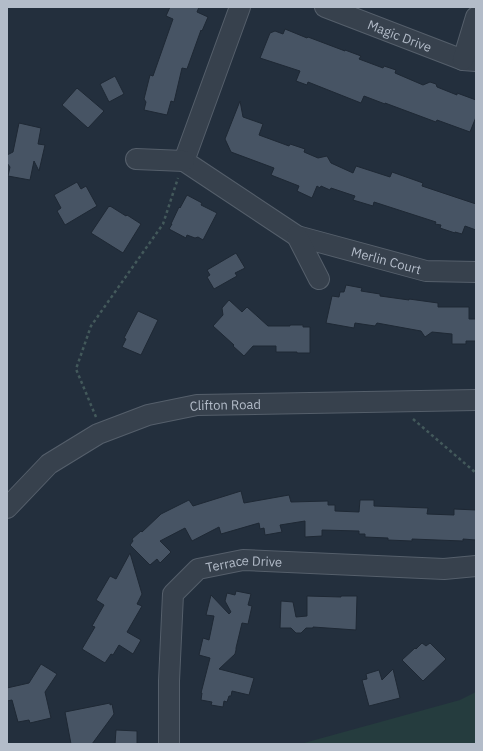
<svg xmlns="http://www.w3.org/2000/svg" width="483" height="751" viewBox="0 0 483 751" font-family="'IBM Plex Sans',sans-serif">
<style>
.green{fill:#253c3e}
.building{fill:#475464;stroke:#1e2834}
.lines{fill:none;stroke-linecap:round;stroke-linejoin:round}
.minor-casing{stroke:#555f6b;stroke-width:22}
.path{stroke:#43595b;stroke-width:2.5;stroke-dasharray:3 3;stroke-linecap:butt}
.minor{stroke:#37414d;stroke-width:20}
.labels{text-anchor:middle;stroke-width:4;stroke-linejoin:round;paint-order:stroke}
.street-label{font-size:13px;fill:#b3bcc9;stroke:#1c2632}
</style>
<rect width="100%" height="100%" fill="#232f3d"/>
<path class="green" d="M476,692V744H304V743L460,700Z"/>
<g class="building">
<path d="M170,7H199L197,12L208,17L202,31L201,30L187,69L182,68L174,102L171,101L167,115L144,110L146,102L144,99L150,75L153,76L173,19L166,16Z"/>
<path d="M285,29L307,38L308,37L345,51V50L361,56L359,59L383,68L384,66L396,70L395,73L423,85L430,82L436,84L437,87L457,95V93L476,100V117L470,132L437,120L436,122L385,103V104L364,96L361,103L308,82L307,85L296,81L300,71L260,58L270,33L275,31L283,34Z"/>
<path d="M115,76L124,94L109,102L100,84Z"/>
<path d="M77,88L104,111L88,128L62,105Z"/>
<path d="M240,101L243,117L263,124L259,135L289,146L290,144L305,149L304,152L318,158L327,156L331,163L353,173L356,166L390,177L392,172L423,183L422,186L476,204V230L465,226L462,234L455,232V233L440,228L441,225L435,224L436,222L374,202L373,206L353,200L355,196L331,188L330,190L321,186L320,188L317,186L312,198L297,191L299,186L271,175L274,168L231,152L225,139Z"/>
<path d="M19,123L41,128L38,144L45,145L39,171L34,161L30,180L8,176L10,167L7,163V155L13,152Z"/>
<path d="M77,182L81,189L86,186L97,206L65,225L57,211L61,208L54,195Z"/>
<path d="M187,195L202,203L201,205L217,213L203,240L198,237L195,238L187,235L186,238L169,229L172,224H171L179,207L180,208Z"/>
<path d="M109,206L110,207V206L126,216L127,215L141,224L123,253L91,233Z"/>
<path d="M236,253L245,268L235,273L237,276L214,289L207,277L210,275L207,270Z"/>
<path d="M346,285L362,288L361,291L380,294V296L409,300V299L438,303V307H469V319H476V341H466V344H452V334L432,332L425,337L421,331L377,323L375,326L355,323L354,328L326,323L332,296L339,297L340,292H344Z"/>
<path d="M229,300L242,312L247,307L268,326H290V325H303V327H310V353H297V352H276V346H253L244,356L233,346L234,345L213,326L223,315L222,308Z"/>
<path d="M138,311L158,320L141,355L122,347L126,339L124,338Z"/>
<path d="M241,491L244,503L289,495L291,502L328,501V505H335V511L359,512L360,500H374V506L428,508L427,514L454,515V509L476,510V540L463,539V541L412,539V541L388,540V538L365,537V534H359V531L322,530V536L305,537V521L280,525L282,532L265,535L264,528L260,529L259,523L221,534L219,527L192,541L185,528L160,541L171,552L160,563L157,559L150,565L130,545L133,541L132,539L141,531L142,532L161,514L189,500L193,506Z"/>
<path d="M130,553L142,594L137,604L142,606L127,632L141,640L133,654L119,645L113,655L111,654L105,663L82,649L95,627L92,626L104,605L96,600L110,576L116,579Z"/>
<path d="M236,591L251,594L248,605L252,606L248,624L242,623L236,648V650L235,654L219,669L254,678L249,695L232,691L231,696H229L227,702L224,701L223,707L211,705L212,702L201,700L202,693H201L210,658L199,655L203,638L209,640L214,616L206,615L211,595L229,614L231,612L225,601L227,593L235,595Z"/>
<path d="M307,596L341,597V596H357L356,630L313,627V628H306L301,633H296L291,628H280L281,601L293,602L296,617L307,616Z"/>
<path d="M422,643L426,646L430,643L446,659L423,681L402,660L415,648L416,649Z"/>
<path d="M41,664L57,674L45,692L51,718L30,723L29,720L18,722L12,700L7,701V688L29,683Z"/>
<path d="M393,669L400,698L369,706L362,680L367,679L366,674L379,670L382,680Z"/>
<path d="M110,703V705L112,704L114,714L92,744H71L65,712Z"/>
<path d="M116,730L137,731V744H115Z"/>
</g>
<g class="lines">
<g class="minor-casing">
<g id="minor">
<path id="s1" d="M240,7L184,161L297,236L426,271L476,272"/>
<path id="s2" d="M325,7L463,60L476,61"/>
<path d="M463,60L476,17"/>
<path d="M136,159L184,161"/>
<path d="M297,236L319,279"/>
<path id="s3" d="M7,508L49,464L98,434L148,415L197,405L476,400"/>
<path id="s4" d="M169,744V681L173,594L198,569L243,560L444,569L476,566"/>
</g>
</g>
<g class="path">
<path d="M96,417L76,369L91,326L163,224L178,178"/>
<path d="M413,419L476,473"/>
</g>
<use href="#minor" class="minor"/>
</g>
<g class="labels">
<g class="street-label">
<text dy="5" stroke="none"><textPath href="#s2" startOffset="80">Magic Drive</textPath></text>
<text dy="5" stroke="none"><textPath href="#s1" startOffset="392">Merlin Court</textPath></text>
<text dy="5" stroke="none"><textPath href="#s3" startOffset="250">Clifton Road</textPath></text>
<text dy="5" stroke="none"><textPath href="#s4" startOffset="232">Terrace Drive</textPath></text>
</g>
</g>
<rect width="483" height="751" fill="none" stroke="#b3bcc9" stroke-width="16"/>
</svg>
